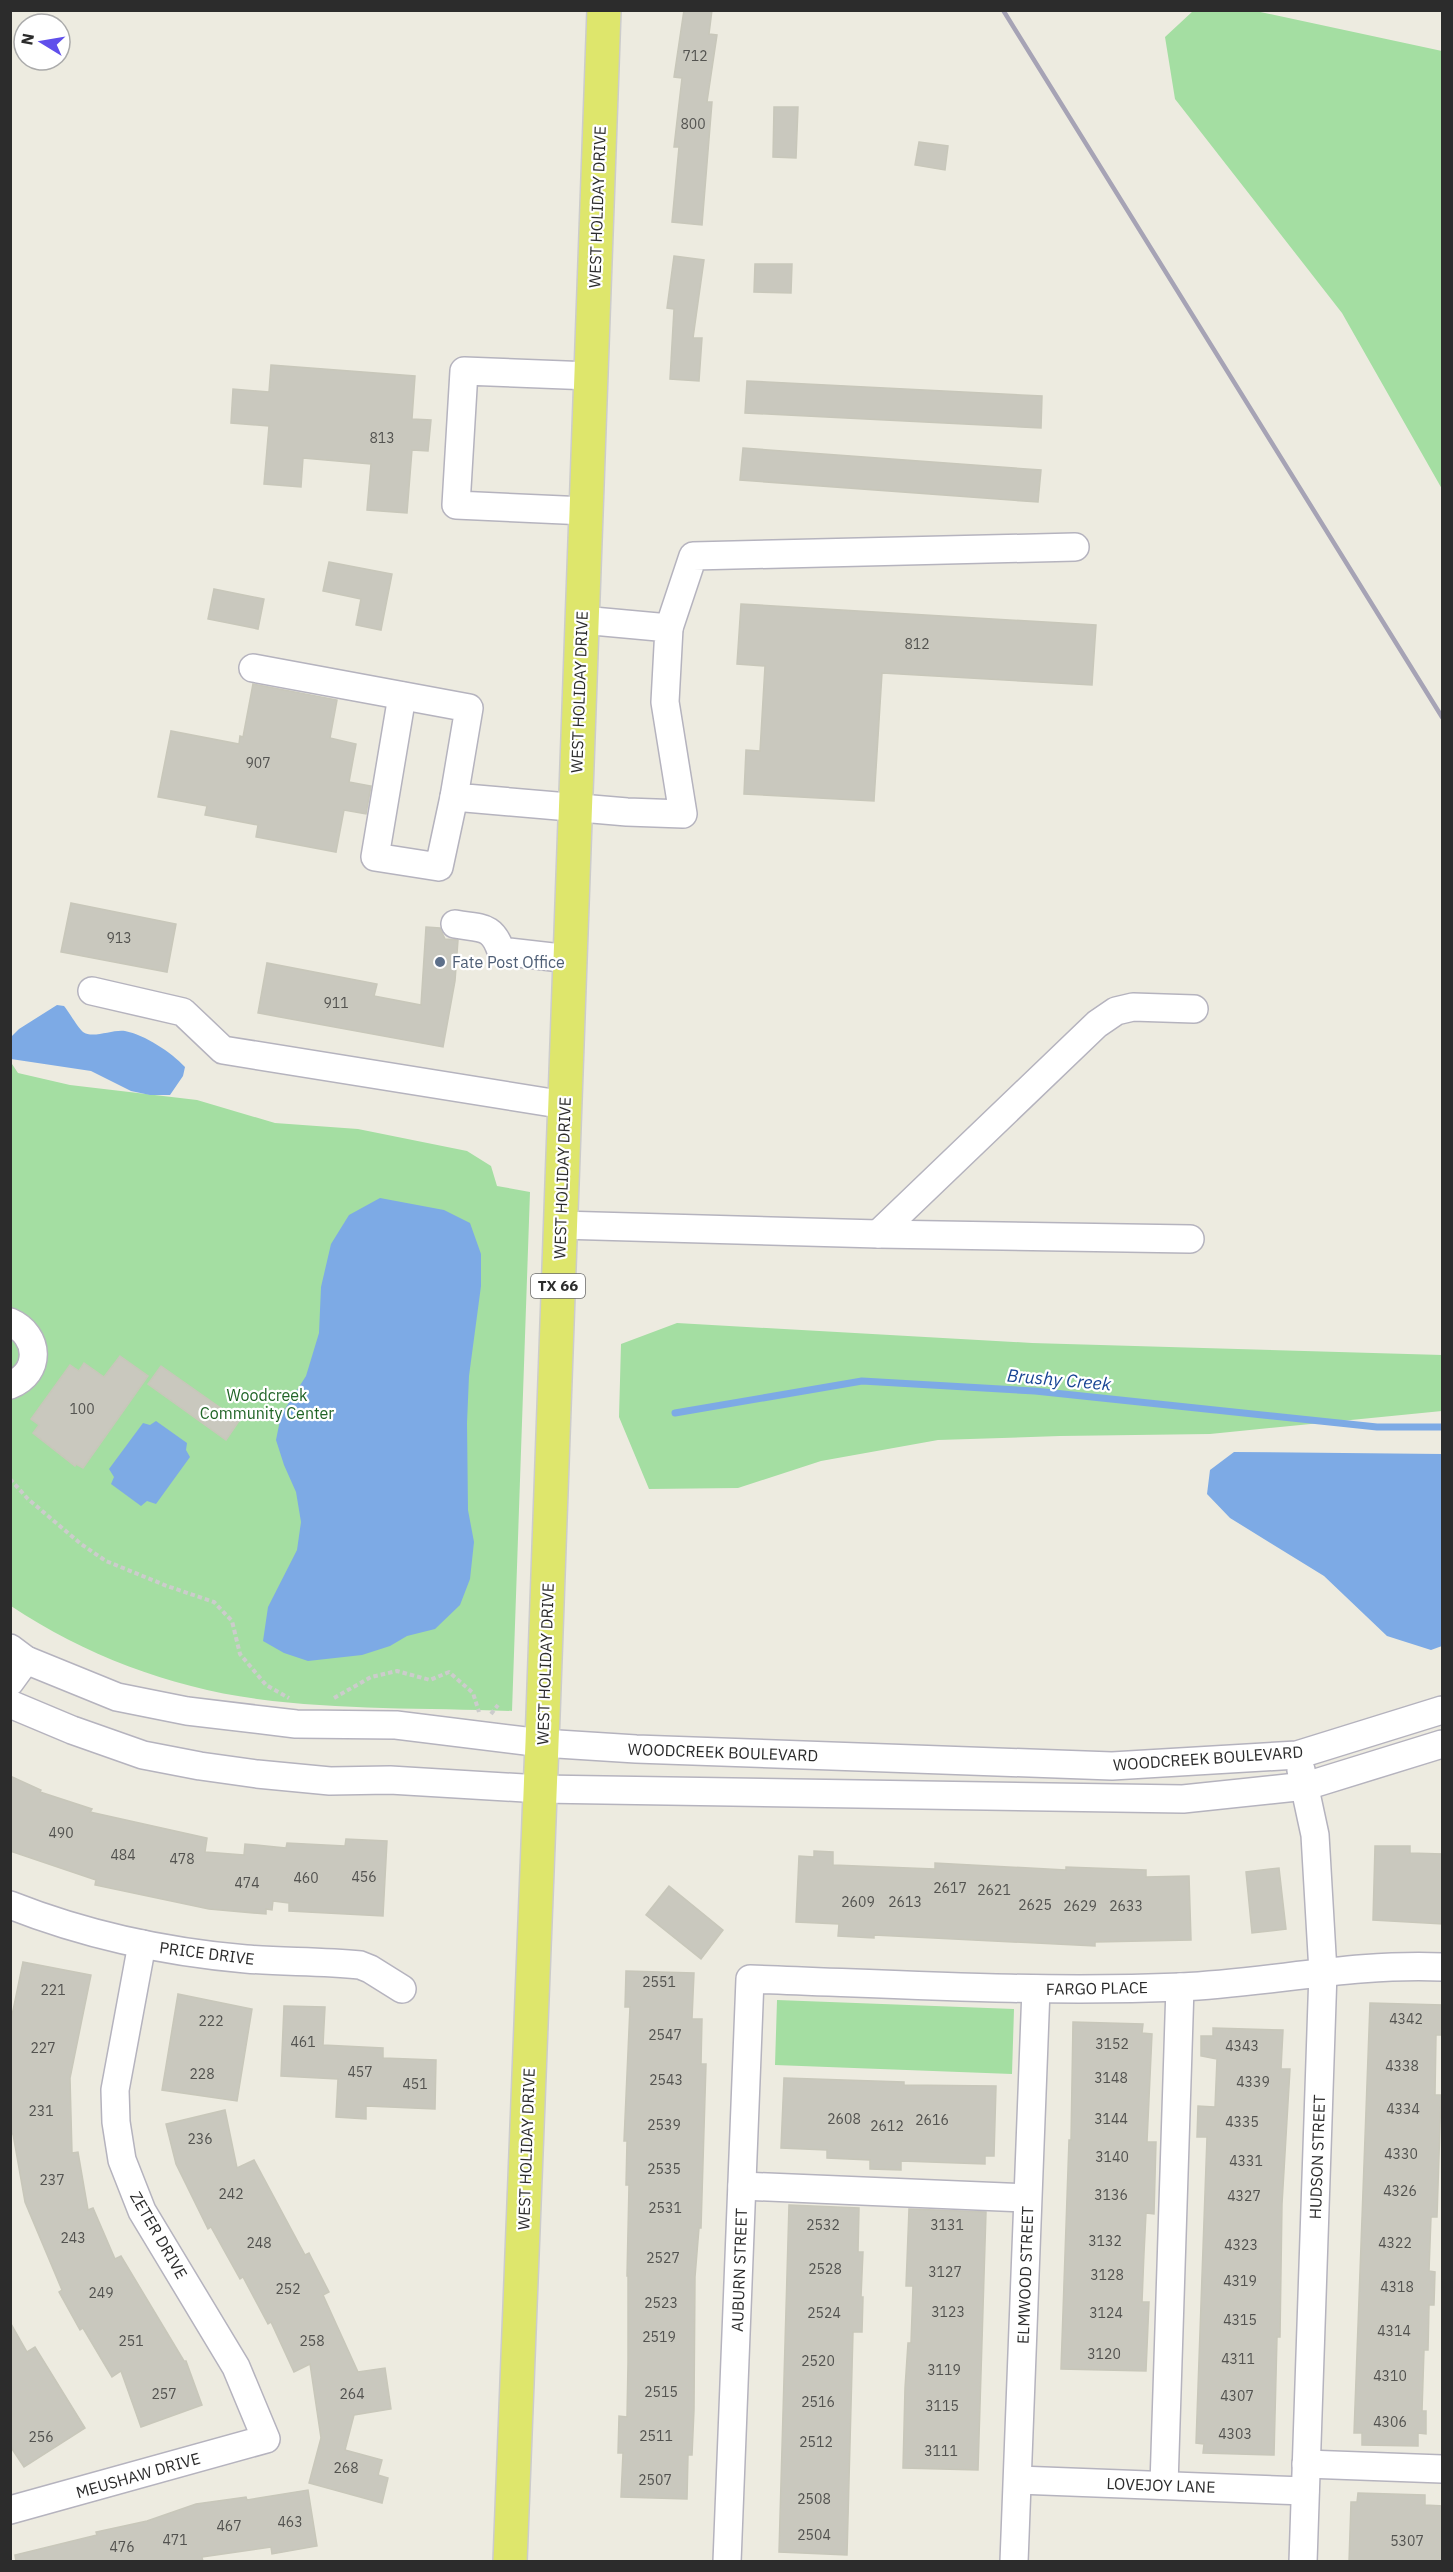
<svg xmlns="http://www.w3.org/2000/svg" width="1453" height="2572" viewBox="0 0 1453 2572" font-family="'IBM Plex Sans',sans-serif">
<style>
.green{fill:#a4dea2}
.water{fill:#7daae5}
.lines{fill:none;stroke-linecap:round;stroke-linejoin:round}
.stream{stroke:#7daae5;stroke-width:7}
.building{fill:#c9c8be;stroke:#c8c7ba;stroke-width:1.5}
.minor-casing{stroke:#b5b3be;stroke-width:30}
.major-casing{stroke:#ccc;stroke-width:36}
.path{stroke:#ccc;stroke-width:4;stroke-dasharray:4.5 3;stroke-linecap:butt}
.minor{stroke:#fff;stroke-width:27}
.major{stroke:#dee66c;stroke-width:33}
.rail{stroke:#a6a3b5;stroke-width:4.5}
.service-dot{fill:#5c6f8a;stroke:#fff;stroke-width:2}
.labels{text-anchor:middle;stroke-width:4.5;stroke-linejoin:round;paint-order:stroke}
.number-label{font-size:14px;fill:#535350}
.shield{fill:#fff;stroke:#6b6b6b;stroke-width:1.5}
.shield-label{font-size:15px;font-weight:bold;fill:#2c2c2c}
.street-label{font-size:16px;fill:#2c2c2c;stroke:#fff}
.service-label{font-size:16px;fill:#4e5e75;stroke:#fff;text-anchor:start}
.park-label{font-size:16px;fill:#216527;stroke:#fff}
.water-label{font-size:18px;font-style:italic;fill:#194594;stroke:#fff}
</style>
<rect width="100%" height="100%" fill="#edebe0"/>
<g class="green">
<path d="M1251,10L1442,51V489L1342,313L1175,99L1165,37L1193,11Z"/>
<path d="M10,1061L18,1073L70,1085L197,1100L275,1123L358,1129L467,1151L491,1166L497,1186L530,1192L512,1711C428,1708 340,1710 257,1699C169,1687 85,1655 11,1606Z"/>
<path d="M677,1323L1032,1343L1442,1355V1411L1210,1434L1060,1436L938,1440L821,1461L738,1488L649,1489L619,1417L621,1344Z"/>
<path d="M777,2000L1014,2009L1012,2074L775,2065Z"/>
</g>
<g class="water">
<path d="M57,1005L64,1006C69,1012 78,1028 83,1032C93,1039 113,1029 125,1031C145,1035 171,1052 185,1067L183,1076L170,1095H150L131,1091L91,1071L11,1059V1037L19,1029Z"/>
<path d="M380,1198L444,1210L470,1223L481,1254V1286L469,1376L467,1423L468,1510L474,1542L470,1579L460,1605L435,1629L407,1636L390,1646L362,1655L308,1661L284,1653L263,1641L268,1607L297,1550L301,1522L296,1492L284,1465L276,1440L281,1415L306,1376L319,1333L321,1287L331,1244L349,1215Z"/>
<path d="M156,1421L187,1443L186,1450L190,1457L156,1504L147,1501L141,1506L111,1484L114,1477L109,1469L143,1423L150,1425Z"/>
<path d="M1234,1452L1442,1454V1646L1431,1650L1387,1636L1324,1576L1230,1518L1207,1494L1210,1470Z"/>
</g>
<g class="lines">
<path class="stream" d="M675,1413L862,1381L1035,1391L1377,1427H1442"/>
</g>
<g class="building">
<path d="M684,10H712L709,34L717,35L707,102H712L702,225L672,222L679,147H674L682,78L674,77Z"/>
<path d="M774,107H798L796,158L773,157Z"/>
<path d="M919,142L948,146L945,170L915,165Z"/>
<path d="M674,256L704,260L693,338H702L699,381L670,379L674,309L667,308Z"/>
<path d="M755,264H792L791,293L754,292Z"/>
<path d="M271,365L415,376L412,419L431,420L428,451L412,450L407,513L367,510L371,464L303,458L301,487L264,484L269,426L231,423L233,389L269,392Z"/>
<path d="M747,381L1042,396L1041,428L745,413Z"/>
<path d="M743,448L1041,470L1038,502L740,480Z"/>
<path d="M329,562L392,574L381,630L356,625L361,599L323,591Z"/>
<path d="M214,589L264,599L258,629L208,619Z"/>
<path d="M741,604L1096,625L1092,685L882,673L874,801L744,794L746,750L760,751L765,666L737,664Z"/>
<path d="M253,684L337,700L330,738L356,744L349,782L371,786L366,814L344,810L336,852L256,837L258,825L205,815L207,806L158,797L171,731L239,744L240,736L243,737Z"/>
<path d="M71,903L176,924L167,972L61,952Z"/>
<path d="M426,927L440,928L445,939L458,940L455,981L443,1047L258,1013L267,963L377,984L374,996L421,1005Z"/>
<path d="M120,1356L148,1376L83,1468L76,1464L75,1466L33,1433L39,1425L31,1419L70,1365L79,1371L84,1363L104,1377Z"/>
<path d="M161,1366L239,1421L226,1440L148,1384Z"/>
<path d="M10,1776L41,1790L40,1792L92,1809L90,1812L207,1838L205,1852L244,1855L245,1844L286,1848L287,1843L345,1846L346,1839L387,1841L383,1916L289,1911V1903L273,1901L272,1910L266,1909V1914L209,1909L95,1885L96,1880L10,1851Z"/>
<path d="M1375,1846H1410V1853L1443,1854V1924L1373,1920Z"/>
<path d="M814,1851L833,1852V1865L935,1869V1863L1066,1870V1867L1146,1870V1877L1189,1876L1191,1940L1095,1942V1946L874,1935V1938L838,1936L839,1924L796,1922L799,1856L814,1857Z"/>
<path d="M1279,1868L1286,1929L1252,1933L1246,1872Z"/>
<path d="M669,1886L723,1930L701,1959L646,1915Z"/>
<path d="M23,1962L91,1975L70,2078L72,2153L78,2152L88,2210L93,2208L115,2259L121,2256L184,2361H186L202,2405L141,2427L121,2371L112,2377L83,2328L80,2330L59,2292L62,2290L25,2202L13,2134H10V2025Z"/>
<path d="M626,1971L694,1973L692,2019H702L701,2064H706L701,2228H699L695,2277L694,2410L692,2455H688L687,2499L621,2497L623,2453H618L619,2416L627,2417L628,2363V2276H627L629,2185H626L627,2141H624L630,2007H625Z"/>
<path d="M178,1994L252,2009L237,2101L162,2090Z"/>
<path d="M1370,2003L1443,2005V2035H1436L1435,2095H1441L1437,2217H1431L1429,2271L1435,2272L1434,2305H1429L1428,2350H1424L1422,2411H1426V2434L1418,2433V2446L1362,2445V2433H1354Z"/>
<path d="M284,2006L325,2007L323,2045L383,2048V2058L436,2060L435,2109L366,2106V2119L336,2117L338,2079L281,2076Z"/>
<path d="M1073,2022L1143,2024L1142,2033L1152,2034L1147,2142H1156L1154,2214L1146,2213L1144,2253L1142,2302H1149L1146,2371L1061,2369L1069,2140H1071Z"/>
<path d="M1213,2028L1283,2030L1281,2069H1290L1282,2204L1280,2337H1277L1274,2455L1203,2453L1204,2444L1196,2443L1207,2137H1197L1198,2106L1215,2107L1217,2059L1201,2056V2036H1213Z"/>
<path d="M784,2078L904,2082V2085L996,2086L994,2156H985V2164L901,2161V2170L870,2169V2160L827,2158V2150L781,2148Z"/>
<path d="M225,2110L237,2168L254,2160L305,2255L309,2253L329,2292L323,2295L358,2372L385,2368L391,2409L354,2415L345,2450L382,2460L378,2475L388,2478L382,2503L309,2483L321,2438L310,2364L294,2372L271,2322L268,2324L243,2277L240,2279L211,2227L208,2229L176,2164L166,2124Z"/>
<path d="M789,2205L859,2208L858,2252H863L861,2297H863L862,2332H853L847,2555L779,2552Z"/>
<path d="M909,2209L986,2212L978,2470L903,2468L905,2388L908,2343H911L913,2286H906Z"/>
<path d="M10,2322L27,2352L35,2347L85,2428L24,2467L10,2446Z"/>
<path d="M308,2490L317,2546L272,2554L271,2547L202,2557L203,2562H16L15,2555L97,2535L96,2532L147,2521L196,2504L246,2497L247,2500Z"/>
<path d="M1358,2493L1425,2495V2505L1443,2506V2562H1349L1351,2502H1357Z"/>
</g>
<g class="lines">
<g class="minor-casing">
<g id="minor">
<path d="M586,511L456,505L464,371L591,376"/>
<path d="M669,628L693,556L1075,547"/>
<path d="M253,668L469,708L454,797L627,812L683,814L665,702L669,628L582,620"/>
<path d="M402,696L375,857L439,867L454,797"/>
<path d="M455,924C481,929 492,924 501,951L570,959"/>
<path d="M92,991L183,1012L223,1050L565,1105"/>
<path d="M560,1225L878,1234L1190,1239"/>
<path d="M878,1234L1097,1024L1116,1011L1133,1007L1194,1009"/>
<path d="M10,1322C40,1335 42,1373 10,1385"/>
<path d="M10,1648L26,1660L117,1697L187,1711L296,1724L396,1725L542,1743L636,1749L1112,1766L1297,1755L1442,1710"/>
<path d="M10,1682L26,1660"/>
<path d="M10,1704L72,1730L143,1755L200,1766L257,1774L330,1781L390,1780L540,1789L1183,1799L1306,1786L1442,1744"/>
<path d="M1301,1770L1315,1835L1323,1972L1303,2562"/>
<path d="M10,1905C86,1935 165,1952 246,1959C284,1962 322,1961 360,1965L370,1969L402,1989"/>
<path d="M742,2186L1027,2198"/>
<path d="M1306,2464L1442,2469"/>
<path d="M1018,2480L1305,2491"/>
<path d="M1164,2485L1180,1987"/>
<path d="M10,2510L266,2439L236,2367L142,2211L122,2160L116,2122L115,2090L142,1944"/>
<path d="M727,2562L750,1979C894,1984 1037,1993 1181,1987C1268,1983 1354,1963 1442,1967"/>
<path d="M1014,2562L1036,1989"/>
</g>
</g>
<g class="major-casing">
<path id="major" d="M510,2562L542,1743L604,10"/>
</g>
<g class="path">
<path d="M10,1479L28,1499L81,1544L106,1561L167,1586L214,1602L232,1621L240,1654L266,1685L289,1698"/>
<path d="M334,1698L371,1677L397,1671L430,1680L449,1672L473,1693L479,1712"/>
<path d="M491,1714L498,1705"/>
</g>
<use href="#minor" class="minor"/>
<use href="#major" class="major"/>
<path class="rail" d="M1003,10L1442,717"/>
</g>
<circle class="service-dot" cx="440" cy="962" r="6"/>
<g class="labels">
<g class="number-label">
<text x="695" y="61">712</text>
<text x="693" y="129">800</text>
<text x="382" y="443">813</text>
<text x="917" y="649">812</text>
<text x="258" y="768">907</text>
<text x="119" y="943">913</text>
<text x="336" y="1008">911</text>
<text x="82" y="1414">100</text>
<text x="61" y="1838">490</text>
<text x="123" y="1860">484</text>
<text x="182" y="1864">478</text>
<text x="364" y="1882">456</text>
<text x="306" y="1883">460</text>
<text x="247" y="1888">474</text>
<text x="950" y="1893">2617</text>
<text x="994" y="1895">2621</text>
<text x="858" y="1907">2609</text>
<text x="905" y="1907">2613</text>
<text x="1035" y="1910">2625</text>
<text x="1080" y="1911">2629</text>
<text x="1126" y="1911">2633</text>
<text x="659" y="1987">2551</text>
<text x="53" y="1995">221</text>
<text x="1406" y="2024">4342</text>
<text x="211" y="2026">222</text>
<text x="665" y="2040">2547</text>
<text x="303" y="2047">461</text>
<text x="1112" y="2049">3152</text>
<text x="1242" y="2051">4343</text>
<text x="43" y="2053">227</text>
<text x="1402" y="2071">4338</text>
<text x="360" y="2077">457</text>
<text x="202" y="2079">228</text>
<text x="1111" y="2083">3148</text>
<text x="666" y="2085">2543</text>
<text x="1253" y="2087">4339</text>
<text x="415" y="2089">451</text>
<text x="1403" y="2114">4334</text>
<text x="41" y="2116">231</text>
<text x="844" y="2124">2608</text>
<text x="1111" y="2124">3144</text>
<text x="932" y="2125">2616</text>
<text x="1242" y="2127">4335</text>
<text x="664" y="2130">2539</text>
<text x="887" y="2131">2612</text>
<text x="200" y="2144">236</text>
<text x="1401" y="2159">4330</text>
<text x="1112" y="2162">3140</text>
<text x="1246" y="2166">4331</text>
<text x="664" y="2174">2535</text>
<text x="52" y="2185">237</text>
<text x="1400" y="2196">4326</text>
<text x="231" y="2199">242</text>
<text x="1111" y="2200">3136</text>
<text x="1244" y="2201">4327</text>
<text x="665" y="2213">2531</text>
<text x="823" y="2230">2532</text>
<text x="947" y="2230">3131</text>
<text x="73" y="2243">243</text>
<text x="1105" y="2246">3132</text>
<text x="259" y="2248">248</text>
<text x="1395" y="2248">4322</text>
<text x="1241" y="2250">4323</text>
<text x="663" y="2263">2527</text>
<text x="825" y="2274">2528</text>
<text x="945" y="2277">3127</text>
<text x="1107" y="2280">3128</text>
<text x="1240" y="2286">4319</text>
<text x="1397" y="2292">4318</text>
<text x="288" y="2294">252</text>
<text x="101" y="2298">249</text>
<text x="661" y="2308">2523</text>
<text x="948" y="2317">3123</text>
<text x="824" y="2318">2524</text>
<text x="1106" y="2318">3124</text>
<text x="1240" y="2325">4315</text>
<text x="1394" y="2336">4314</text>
<text x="659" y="2342">2519</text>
<text x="131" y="2346">251</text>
<text x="312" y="2346">258</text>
<text x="1104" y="2359">3120</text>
<text x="1238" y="2364">4311</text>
<text x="818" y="2366">2520</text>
<text x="944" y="2375">3119</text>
<text x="1390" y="2381">4310</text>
<text x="661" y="2397">2515</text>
<text x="164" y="2399">257</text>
<text x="352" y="2399">264</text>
<text x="1237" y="2401">4307</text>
<text x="818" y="2407">2516</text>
<text x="942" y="2411">3115</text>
<text x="1390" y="2427">4306</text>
<text x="1235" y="2439">4303</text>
<text x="656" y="2441">2511</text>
<text x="41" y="2442">256</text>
<text x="816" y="2447">2512</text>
<text x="941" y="2456">3111</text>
<text x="346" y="2473">268</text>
<text x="655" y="2485">2507</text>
<text x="814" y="2504">2508</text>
<text x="290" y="2527">463</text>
<text x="229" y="2531">467</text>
<text x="814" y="2540">2504</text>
<text x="175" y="2545">471</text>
<text x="1407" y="2546">5307</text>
<text x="122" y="2552">476</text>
</g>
<rect class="shield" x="531" y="1274" width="54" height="24" rx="4.5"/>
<g class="shield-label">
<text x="558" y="1291">TX 66</text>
</g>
<g class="street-label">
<text transform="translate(597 207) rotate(-88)" y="6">WEST HOLIDAY DRIVE</text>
<text transform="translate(579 692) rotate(-88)" y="6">WEST HOLIDAY DRIVE</text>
<text transform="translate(562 1178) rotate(-88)" y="6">WEST HOLIDAY DRIVE</text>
<text transform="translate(545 1664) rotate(-88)" y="6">WEST HOLIDAY DRIVE</text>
<text transform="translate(723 1752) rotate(2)" y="6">WOODCREEK BOULEVARD</text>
<text transform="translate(1208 1758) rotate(-4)" y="6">WOODCREEK BOULEVARD</text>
<text transform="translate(207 1953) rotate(7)" y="6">PRICE DRIVE</text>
<text transform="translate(1097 1988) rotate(-1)" y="6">FARGO PLACE</text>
<text transform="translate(526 2149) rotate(-88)" y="6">WEST HOLIDAY DRIVE</text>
<text transform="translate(1317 2157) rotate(-88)" y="6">HUDSON STREET</text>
<text transform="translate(159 2235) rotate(60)" y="6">ZETER DRIVE</text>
<text transform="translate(739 2270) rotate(-88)" y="6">AUBURN STREET</text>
<text transform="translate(1025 2275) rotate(-88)" y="6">ELMWOOD STREET</text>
<text transform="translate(138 2475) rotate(-16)" y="6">MEUSHAW DRIVE</text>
<text transform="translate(1161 2485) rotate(2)" y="6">LOVEJOY LANE</text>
</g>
<g class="service-label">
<text x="452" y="968">Fate Post Office</text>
</g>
<g class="park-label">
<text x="267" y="1401">Woodcreek<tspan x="267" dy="18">Community Center</tspan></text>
</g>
<g class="water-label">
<text transform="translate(1059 1380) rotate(5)" y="6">Brushy Creek</text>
</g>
</g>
<rect width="1453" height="2572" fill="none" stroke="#2c2c2c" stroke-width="24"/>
<g transform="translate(42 42) rotate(281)"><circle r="28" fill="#ffffff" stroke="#ababab" stroke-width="1.5"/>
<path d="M0-4.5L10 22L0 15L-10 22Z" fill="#604feb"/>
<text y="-9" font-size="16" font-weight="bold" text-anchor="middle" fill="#2c2c2c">N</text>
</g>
</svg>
